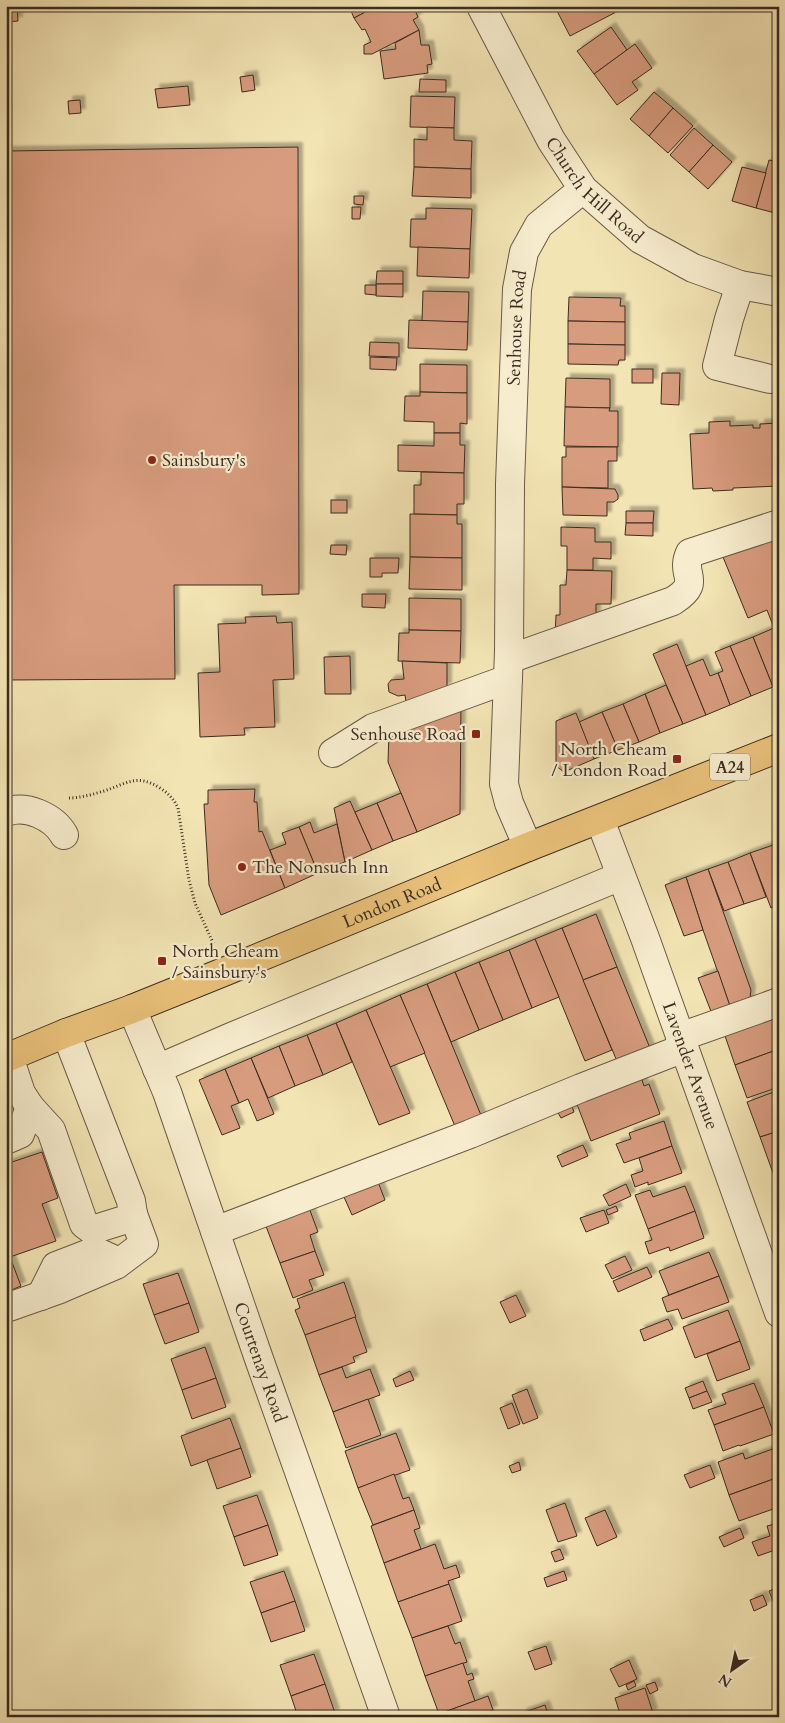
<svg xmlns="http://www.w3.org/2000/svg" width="785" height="1723" viewBox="0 0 785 1723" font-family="Cardo,serif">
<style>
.building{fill:#d79c7e;stroke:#3b2c21;filter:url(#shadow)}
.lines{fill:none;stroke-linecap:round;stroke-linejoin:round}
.minor-casing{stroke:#695a46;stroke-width:30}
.highway-casing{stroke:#3b2c21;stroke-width:30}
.path{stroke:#3b2c21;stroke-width:3;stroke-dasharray:1 2.5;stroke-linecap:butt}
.minor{stroke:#f7edce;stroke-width:28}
.highway{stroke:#eac27a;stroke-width:28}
.poi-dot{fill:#8f2418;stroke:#f7edce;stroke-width:2}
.labels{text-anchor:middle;stroke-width:4.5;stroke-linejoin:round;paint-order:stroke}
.shield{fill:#f7edce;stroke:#736655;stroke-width:1}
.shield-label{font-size:16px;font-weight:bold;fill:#3b2c21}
.street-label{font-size:18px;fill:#3b2c21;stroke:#f7edce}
.poi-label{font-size:18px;fill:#3b2c21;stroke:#f7edce;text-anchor:start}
</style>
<defs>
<filter id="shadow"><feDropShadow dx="4.5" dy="-4.5" stdDeviation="1" flood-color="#0004"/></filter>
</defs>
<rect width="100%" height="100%" fill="#f3e4b4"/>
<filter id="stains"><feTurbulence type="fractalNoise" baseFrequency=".004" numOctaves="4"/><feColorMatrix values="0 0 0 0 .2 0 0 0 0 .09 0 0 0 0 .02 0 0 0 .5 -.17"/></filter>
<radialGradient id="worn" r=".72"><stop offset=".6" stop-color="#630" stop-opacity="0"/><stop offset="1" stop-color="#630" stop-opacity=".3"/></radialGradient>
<g class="building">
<path d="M6,6H17L18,21L6,22Z"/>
<path d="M349,6H377L354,18Z"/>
<path d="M377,6H413L418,17L413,20L419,30L372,54H364V45L371,42L365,29L362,30L354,18Z"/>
<path d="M565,6H618L620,10L570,36L557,11Z"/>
<path d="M611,27L627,50L594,74L577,51Z"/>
<path d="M419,30L421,45H429L432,64L427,65L428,73L384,79L380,51L396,49L395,43Z"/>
<path d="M635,44L652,68L632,82L638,90L617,105L594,74Z"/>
<path d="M253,75L255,90L242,92L240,77Z"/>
<path d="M420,79L446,80V92H419Z"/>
<path d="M188,86L190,105L158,108L155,89Z"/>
<path d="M654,92L673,108L649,136L630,119Z"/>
<path d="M411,96L455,97L454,128L410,127Z"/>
<path d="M80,100L81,113L69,114L68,101Z"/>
<path d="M673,108L693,126L668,153L649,136Z"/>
<path d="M427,127L454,128V140L472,141L471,169L414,167V139L427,140Z"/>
<path d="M694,128L713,145L689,172L670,155Z"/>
<path d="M713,145L732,162L708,189L689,172Z"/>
<path d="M298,147L299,594L262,595V585H174L175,679L6,680V151Z"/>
<path d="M769,160L779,162V214L756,208Z"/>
<path d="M414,167L471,169V198L412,196Z"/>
<path d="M742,167L766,173L756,208L732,201Z"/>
<path d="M354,196H364L363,205L354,204Z"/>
<path d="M352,207H361L360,219H352Z"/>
<path d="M426,208L472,209L470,249L410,247L411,219H426Z"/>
<path d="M418,247L470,249L469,278L417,276Z"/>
<path d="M377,271H403V284H376Z"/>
<path d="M376,284H403V297L376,296Z"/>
<path d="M365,285H376V295L365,294Z"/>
<path d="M423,291L469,292L468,322L422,321Z"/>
<path d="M569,297L621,298L620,306H625V322L568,321Z"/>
<path d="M409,320L468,322L467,350L408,348Z"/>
<path d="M568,321L625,322V345L568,344Z"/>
<path d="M370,342L399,343V357L369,356Z"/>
<path d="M568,344L625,345V360H619L618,365L568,364Z"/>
<path d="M370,357L397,358L396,370L370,369Z"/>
<path d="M420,364L467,365V393L420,392Z"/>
<rect x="632" y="369" width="21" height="14"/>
<path d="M662,373H680L679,405L661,404Z"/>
<path d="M566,378L610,379V408L565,407Z"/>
<path d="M420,392L467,393V424L460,423V433H434V422L404,421L405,396H420Z"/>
<path d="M565,407L610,408L609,411H618V447L564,446Z"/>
<path d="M730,421V426L753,425V428H760V424L779,423V486L733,488V490L713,491L712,488L693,489L690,434L709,433V422Z"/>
<path d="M434,433H460V445H465L464,473L398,471V445L434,446Z"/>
<path d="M566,447H617V461H608V488L562,487V457H566Z"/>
<path d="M421,472L464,473V504H457V515L414,514V485H421Z"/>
<path d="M562,487L615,489L618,495V499L614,502H607V516L563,515Z"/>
<rect x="331" y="500" width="16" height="13"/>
<path d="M626,511H654L653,523H626Z"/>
<path d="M410,514L457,515V524H462V558L410,557Z"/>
<path d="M626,523H653V536L625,535Z"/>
<path d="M561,527L595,528V542H611V559L593,558V570H567V546H561Z"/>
<path d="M779,534V641L767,610L748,618L723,557Z"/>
<path d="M331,545H347L346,555L330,554Z"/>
<path d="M410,557L462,558V590L409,589Z"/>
<path d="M370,558H399L398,573H382V577H370Z"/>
<path d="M567,570L612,571L611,604H596V617L555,636L556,615H560V585H566Z"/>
<path d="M362,594H386L385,608L362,607Z"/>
<path d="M409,598L461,599V631L409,630Z"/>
<path d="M276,616L277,623L292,622L294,679L273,680L275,727L244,728L245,735L200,737L198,673L220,672L218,624L246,623L245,617Z"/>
<path d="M774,628L779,641V685L773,687L753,637Z"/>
<path d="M409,630L461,631L460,663L398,661L399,633H409Z"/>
<path d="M753,637L773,687L751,696L730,646Z"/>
<path d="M677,644L706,715L683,724L653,654Z"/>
<path d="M730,646L751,696L730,705L718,673L723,671L715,652Z"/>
<path d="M350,656L351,694H325L324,657Z"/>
<path d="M703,659L710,676L718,673L730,705L706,715L686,666Z"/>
<path d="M402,661L447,663V687L406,702L405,695L398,696L389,692L388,684L391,680L404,679Z"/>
<path d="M666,685L683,724L660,733L645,694Z"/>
<path d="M645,694L660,733L639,742L623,704Z"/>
<path d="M461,703L460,814L417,832L388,762L389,733Z"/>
<path d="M623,704L639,742L618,750L602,712Z"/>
<path d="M602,712L618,750L594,759L579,722Z"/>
<path d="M576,713L594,759L564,772L556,766V721Z"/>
<path d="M255,789L254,802H257L259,832L262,831L285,888L221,915L209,885L204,804H208V790Z"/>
<path d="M401,793L417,832L393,841L377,803Z"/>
<path d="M350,801L372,850L345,862L334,808Z"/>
<path d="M377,803L393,841L372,850L355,812Z"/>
<path d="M310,822L314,833L337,824L345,862L318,873L299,827Z"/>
<path d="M299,827L318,873L285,888L270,850L286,844L282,833Z"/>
<path d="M779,843V916L775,906L771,908L750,853Z"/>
<path d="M750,853L766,897L744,904L728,862Z"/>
<path d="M728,862L744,904L724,911L708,869Z"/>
<path d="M708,869L751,990L749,1005L732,1012L703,930L686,877Z"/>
<path d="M686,877L703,930L684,936L665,885Z"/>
<path d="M596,914L617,967L583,980L562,928Z"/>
<path d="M562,928L612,1050L585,1061L535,939Z"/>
<path d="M535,939L559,997L532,1008L509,950Z"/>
<path d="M509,950L532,1008L503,1020L479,962Z"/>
<path d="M479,962L503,1020L479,1030L455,972Z"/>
<path d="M617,967L652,1053L619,1066L583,980Z"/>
<path d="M718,971L732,1012L714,1019L698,978Z"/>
<path d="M455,972L479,1030L451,1042L427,984Z"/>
<path d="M427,984L483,1120L457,1131L400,995Z"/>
<path d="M400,995L425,1053L390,1067L366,1010Z"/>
<path d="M366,1010L410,1113L379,1125L336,1023Z"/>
<path d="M771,1013L779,1036V1049L735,1065L723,1030Z"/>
<path d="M336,1023L352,1062L323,1075L307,1035Z"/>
<path d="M307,1035L323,1075L295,1086L279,1046Z"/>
<path d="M279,1046L295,1086L268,1098L251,1058Z"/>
<path d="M779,1049V1087L747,1098L735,1065Z"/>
<path d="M251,1058L274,1114L257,1121L248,1099L239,1103L225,1069Z"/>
<path d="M225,1069L239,1103L231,1106L240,1128L222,1135L199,1080Z"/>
<path d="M640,1074L644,1086L649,1084L660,1114L591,1141L575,1099Z"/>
<path d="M779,1090V1131L760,1137L747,1102Z"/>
<path d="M571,1104L574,1112L561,1118L557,1111Z"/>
<path d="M664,1121L672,1146L624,1163L616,1144L631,1139L629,1133Z"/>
<path d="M779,1131V1171L773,1173L760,1137Z"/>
<path d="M583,1145L588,1156L562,1167L557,1156Z"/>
<path d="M672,1146L682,1173L648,1185V1182L635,1187L631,1175L643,1171L639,1158Z"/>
<path d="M42,1152L58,1198L42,1204L56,1241L10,1257L21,1286L9,1291L6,1284V1164Z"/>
<path d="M779,1171V1189L773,1173Z"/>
<path d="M378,1182L385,1200L352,1215L344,1197Z"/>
<path d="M626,1184L631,1196L609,1206L603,1195Z"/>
<path d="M685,1186L695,1211L648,1229L635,1195L650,1190L653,1197Z"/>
<path d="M308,1205L318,1232L310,1235L315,1251L280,1263L264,1221Z"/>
<path d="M616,1206L618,1211L608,1215L606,1210Z"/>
<path d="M604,1210L609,1223L586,1232L580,1218Z"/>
<path d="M695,1211L704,1238L670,1251L669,1247L649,1254L645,1242L652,1240L648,1229Z"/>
<path d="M315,1251L324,1275L309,1280L313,1290L293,1298L280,1263Z"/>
<path d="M709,1252L719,1276L669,1295L659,1271Z"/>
<path d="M625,1256L632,1270L612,1279L605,1265Z"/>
<path d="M647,1267L652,1277L618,1292L613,1281Z"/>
<path d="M178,1273L189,1303L154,1315L143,1284Z"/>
<path d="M719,1276L729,1302L682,1319L678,1309L667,1312L662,1298Z"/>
<path d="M344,1282L356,1317L305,1335L295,1310L300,1308L297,1299Z"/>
<path d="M516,1295L526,1316L510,1323L500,1302Z"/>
<path d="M189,1303L199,1332L165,1344L154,1315Z"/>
<path d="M728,1310L740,1341L695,1358L683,1327Z"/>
<path d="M355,1317L367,1352L353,1357L355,1362L319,1375L305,1335Z"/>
<path d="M668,1319L673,1329L644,1341L640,1330Z"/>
<path d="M740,1341L750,1369L717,1381L707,1354Z"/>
<path d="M205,1347L216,1378L182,1390L171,1359Z"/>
<path d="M342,1367L346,1378L370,1369L380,1395L333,1412L319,1375Z"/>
<path d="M410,1371L414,1380L396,1387L393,1379Z"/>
<path d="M216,1378L226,1407L192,1419L182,1390Z"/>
<path d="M703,1381L707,1391L689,1398L685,1388Z"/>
<path d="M754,1383L764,1407L714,1425L708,1410L726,1404L722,1394Z"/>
<path d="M527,1389L538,1418L523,1424L512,1395Z"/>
<path d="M707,1391L712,1402L693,1409L689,1398Z"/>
<path d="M368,1399L381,1435L346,1448L333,1412Z"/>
<path d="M512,1403L520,1424L508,1429L500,1408Z"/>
<path d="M764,1407L774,1434L740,1446L739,1445L723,1451L714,1425Z"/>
<path d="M230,1418L241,1448L191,1466L181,1436Z"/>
<path d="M396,1433L410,1470L358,1488L345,1451Z"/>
<path d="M778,1447L779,1477L729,1495L718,1462L743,1453L745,1459Z"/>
<path d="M241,1448L251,1477L217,1489L207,1460Z"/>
<path d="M519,1462L521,1470L512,1473L509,1466Z"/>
<path d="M710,1465L715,1478L690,1488L684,1475Z"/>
<path d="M394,1474L403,1499L409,1497L414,1510L373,1525L358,1488Z"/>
<path d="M779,1477V1507L739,1521L729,1495Z"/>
<path d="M257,1495L268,1525L234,1537L223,1506Z"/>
<path d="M565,1503L577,1536L558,1542L546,1510Z"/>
<path d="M414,1510L420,1528L414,1530L421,1549L384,1563L371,1526Z"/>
<path d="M605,1510L617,1537L597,1546L585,1518Z"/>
<path d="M779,1523V1551L776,1552L775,1550L758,1556L752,1542L770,1536L767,1526Z"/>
<path d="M268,1525L278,1555L244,1566L234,1537Z"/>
<path d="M740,1528L744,1538L724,1547L719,1537Z"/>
<path d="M435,1544L444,1569L456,1565L460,1577L448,1581L449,1584L398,1602L384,1563Z"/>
<path d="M560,1549L564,1559L555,1562L551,1552Z"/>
<path d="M284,1571L295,1601L261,1613L250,1582Z"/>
<path d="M564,1571L567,1580L547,1587L544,1578Z"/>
<path d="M449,1584L462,1621L412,1638L398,1602Z"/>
<path d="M779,1587V1616L769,1591Z"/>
<path d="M763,1595L767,1605L754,1611L750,1600Z"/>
<path d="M295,1601L305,1631L271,1642L261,1613Z"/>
<path d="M448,1626L455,1644L460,1642L467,1662L425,1676L412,1638Z"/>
<path d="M546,1646L552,1664L535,1670L528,1652Z"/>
<path d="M314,1654L325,1684L291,1696L280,1665Z"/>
<path d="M629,1660L637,1679L619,1687L610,1669Z"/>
<path d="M463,1663L467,1675L472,1673L474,1679L468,1681L475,1701L439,1714L425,1676Z"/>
<path d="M634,1681L636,1686L628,1690L626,1685Z"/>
<path d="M655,1682L658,1690L650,1694L646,1685Z"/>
<path d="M325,1684L335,1713L325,1717H298L291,1696Z"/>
<path d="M645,1688L653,1713L642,1717H621L615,1698Z"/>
<path d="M488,1696L493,1710L488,1712L490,1717H440L439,1714Z"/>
<path d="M545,1705L549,1717H523L522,1713Z"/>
</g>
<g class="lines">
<g class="minor-casing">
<g id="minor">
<path id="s1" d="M481,6L551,140L583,189L640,239L693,268L740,285L779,292"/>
<path d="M740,285L729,319L717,366L770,379"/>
<path d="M509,659L673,601C704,581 679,576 690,553L779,524"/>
<path d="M333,753L373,728L508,679"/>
<path d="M6,812C26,804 54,817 64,835"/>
<path id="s2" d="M600,820L645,938L779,1313"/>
<path id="s3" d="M528,847L509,803L504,784L509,651L510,484L517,289L524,252L539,225L583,189"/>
<path id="s4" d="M132,1009L167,1092L259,1359L386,1717"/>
<path d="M680,1037L779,1002"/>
<path d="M9,1057L21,1093L30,1107L51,1130L84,1224L92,1230L127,1219L133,1214L131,1201L66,1033"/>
<path d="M157,1069L231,1037L621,876"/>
<path d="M6,1140L20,1134L30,1107"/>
<path d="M215,1231L470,1134L581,1088L684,1048"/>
<path d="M41,1296L56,1266L95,1251L119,1262"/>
<path d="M6,1308L60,1289L116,1265L144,1244L133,1214"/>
</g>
</g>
<g class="highway-casing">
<g id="highway">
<path id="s5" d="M6,1058L66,1033L132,1009L226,971L528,847L779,748"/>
</g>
</g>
<path class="path" d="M69,798C80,798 94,794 104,791C126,784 137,773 160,788C168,793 174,799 178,808L189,880L195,903L214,945"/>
<use href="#minor" class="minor"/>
<use href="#highway" class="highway"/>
</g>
<g class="poi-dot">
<circle cx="152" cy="460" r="5"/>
<rect x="471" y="729" width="10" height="10" rx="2.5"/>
<rect x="672" y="754" width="10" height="10" rx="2.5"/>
<circle cx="242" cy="867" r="5"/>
<rect x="157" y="956" width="10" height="10" rx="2.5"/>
</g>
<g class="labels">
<rect class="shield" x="710" y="753.5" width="40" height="27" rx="4"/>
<g class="shield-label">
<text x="730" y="773">A24</text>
</g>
<g class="street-label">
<text dy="6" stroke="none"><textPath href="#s1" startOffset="218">Church Hill Road</textPath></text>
<text dy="6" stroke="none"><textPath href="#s3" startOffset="524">Senhouse Road</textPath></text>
<text dy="6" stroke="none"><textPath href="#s5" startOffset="416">London Road</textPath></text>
<text dy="6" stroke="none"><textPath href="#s2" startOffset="262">Lavender Avenue</textPath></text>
<text dy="6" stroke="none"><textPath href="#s4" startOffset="376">Courtenay Road</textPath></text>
</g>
<g class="poi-label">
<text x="162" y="466">Sainsbury's</text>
<text x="466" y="740" text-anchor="end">Senhouse Road</text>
<text x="667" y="755" text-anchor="end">North Cheam<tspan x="667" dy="21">/ London Road</tspan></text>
<text x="252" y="873">The Nonsuch Inn</text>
<text x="172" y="957">North Cheam<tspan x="172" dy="21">/ Sainsbury's</tspan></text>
</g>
</g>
<rect width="785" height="1723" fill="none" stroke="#f3e4b4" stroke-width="25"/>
<rect x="8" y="8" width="770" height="1708" fill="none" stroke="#3b2c21" stroke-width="2.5"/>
<rect x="12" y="12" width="760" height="1698" fill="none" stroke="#3b2c21"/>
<g transform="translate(732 1670) rotate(213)" stroke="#f7edce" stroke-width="4" paint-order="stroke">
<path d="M0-4L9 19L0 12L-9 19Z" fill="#3b2c21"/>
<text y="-8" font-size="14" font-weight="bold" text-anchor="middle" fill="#3b2c21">N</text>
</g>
<rect width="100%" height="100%" filter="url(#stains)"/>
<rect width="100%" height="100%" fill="url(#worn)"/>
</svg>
